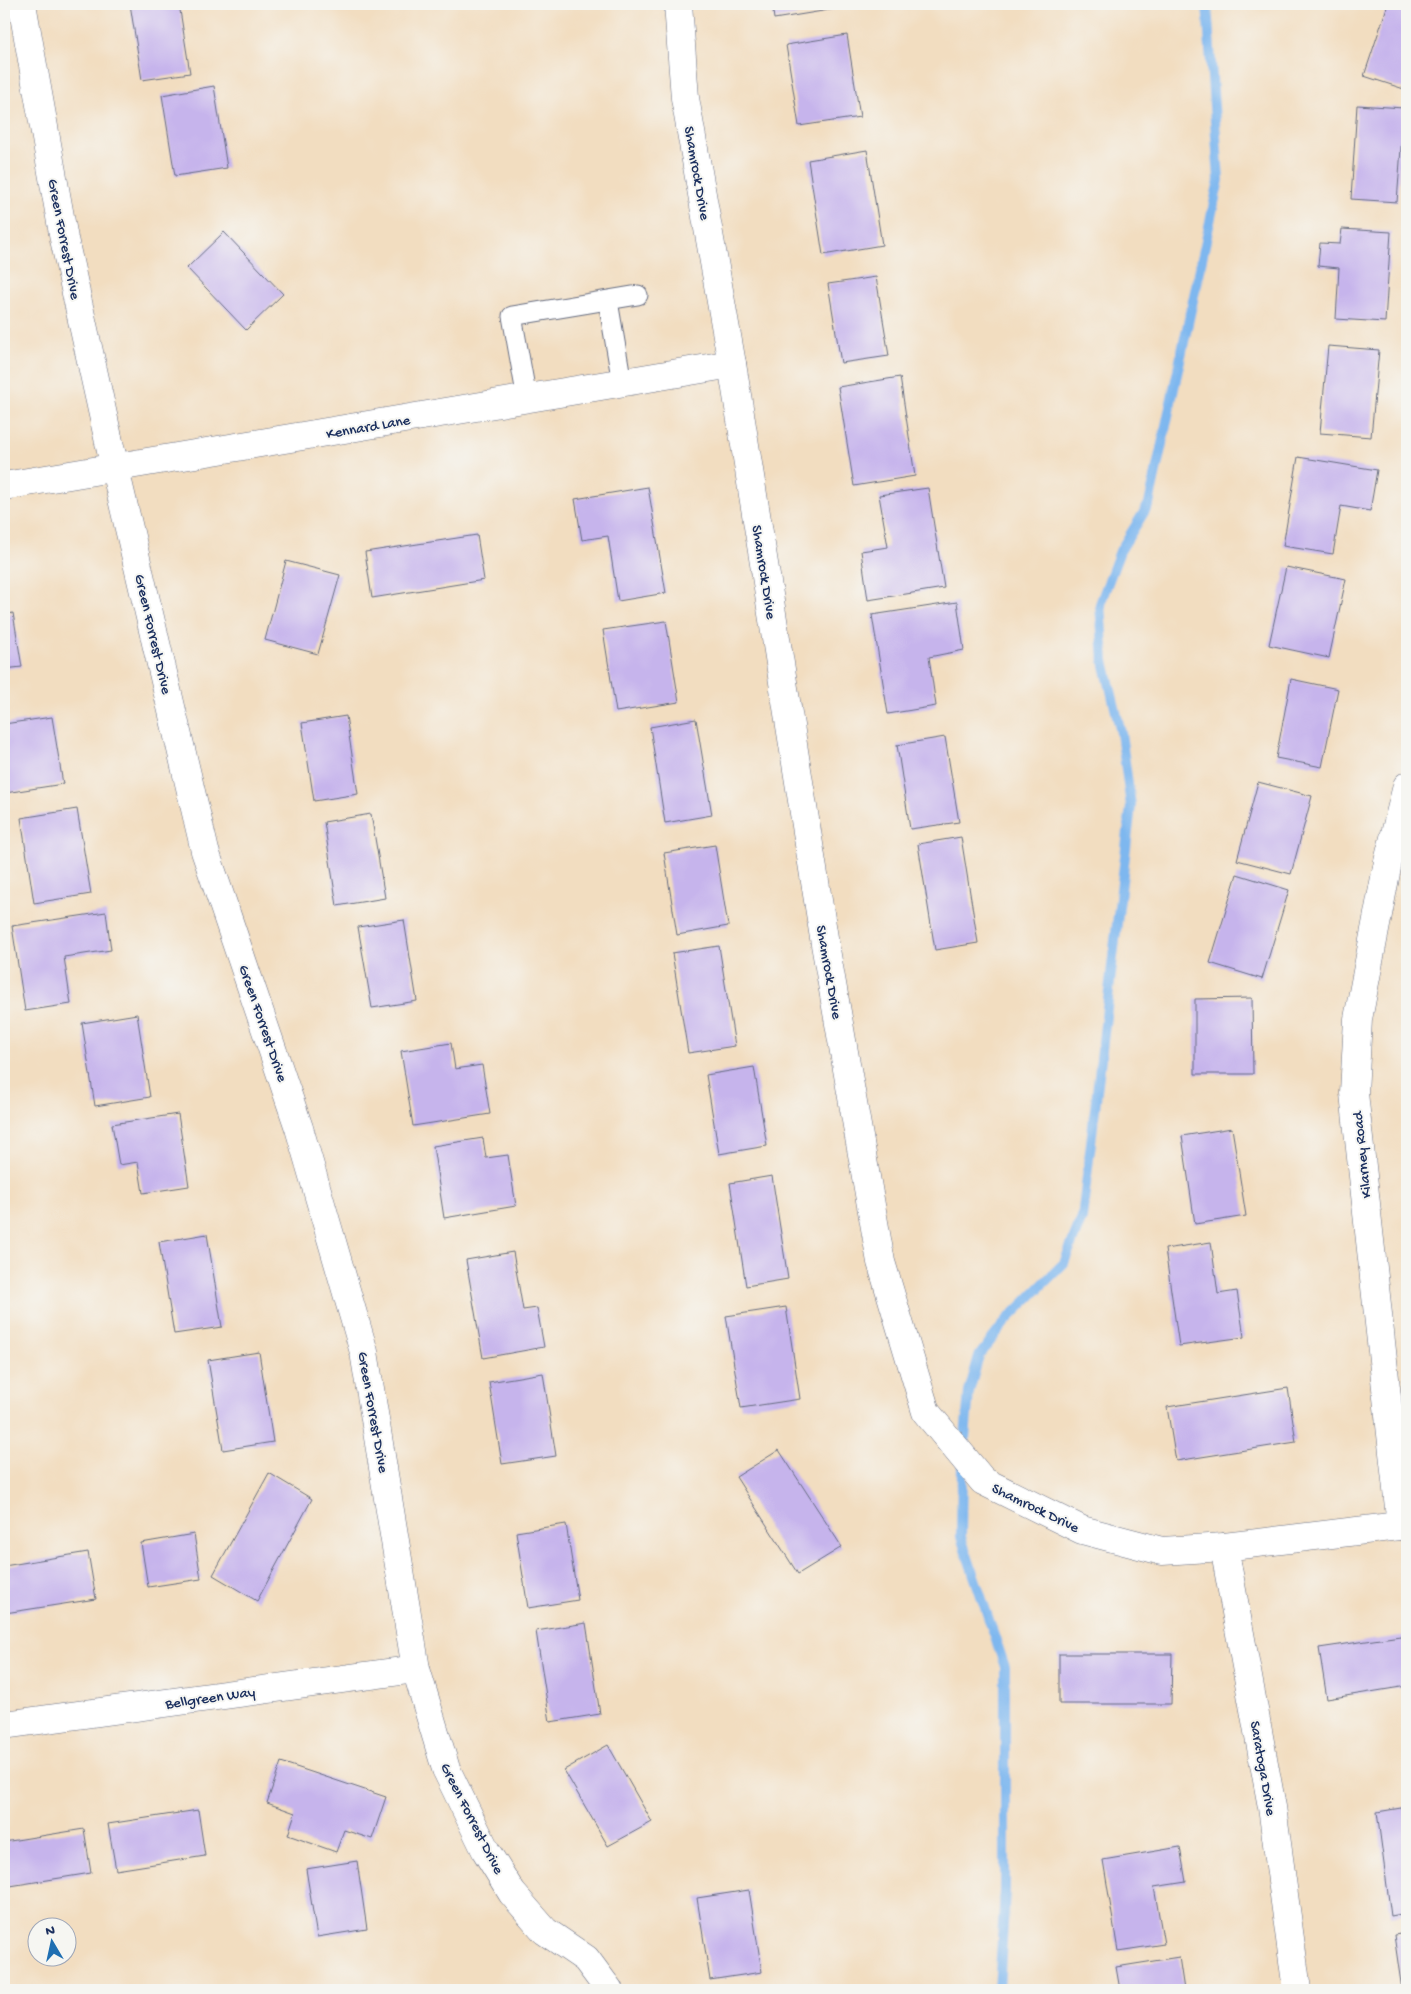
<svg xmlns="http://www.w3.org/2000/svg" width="1411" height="1994" viewBox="0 0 1411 1994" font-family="'Gochi Hand',sans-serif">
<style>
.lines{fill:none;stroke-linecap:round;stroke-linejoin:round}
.stream{stroke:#7eb7ef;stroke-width:10}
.building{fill:#c6b4ec}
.service-casing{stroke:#666c80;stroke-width:21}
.minor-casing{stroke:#666c80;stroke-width:29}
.service{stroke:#fff;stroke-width:19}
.minor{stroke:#fff;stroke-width:28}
.labels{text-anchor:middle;stroke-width:4;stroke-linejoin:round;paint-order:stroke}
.street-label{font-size:15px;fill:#1b2f5e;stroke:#f6f6f2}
</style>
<rect width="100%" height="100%" fill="#f6f6f2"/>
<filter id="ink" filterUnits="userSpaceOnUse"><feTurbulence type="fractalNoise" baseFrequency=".02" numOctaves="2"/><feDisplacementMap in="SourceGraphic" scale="10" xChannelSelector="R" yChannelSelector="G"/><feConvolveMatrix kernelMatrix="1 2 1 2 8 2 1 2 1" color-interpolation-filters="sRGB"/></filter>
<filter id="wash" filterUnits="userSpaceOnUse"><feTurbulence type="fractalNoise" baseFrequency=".0096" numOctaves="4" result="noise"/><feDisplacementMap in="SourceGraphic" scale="20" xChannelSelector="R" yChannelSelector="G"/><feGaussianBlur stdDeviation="1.12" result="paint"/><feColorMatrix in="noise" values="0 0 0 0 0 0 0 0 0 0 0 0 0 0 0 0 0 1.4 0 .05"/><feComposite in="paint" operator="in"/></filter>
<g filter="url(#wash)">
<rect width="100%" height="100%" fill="#f2ddc0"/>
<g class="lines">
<g class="stream">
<path d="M964,1449L969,1392L979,1356L1006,1321L1064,1263L1082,1218L1131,806L1121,733L1104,661L1100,604L1120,551L1149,504L1219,180L1207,4"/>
<path d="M962,1463L961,1537L1005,1667V1890L999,1990"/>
</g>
</g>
<g id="blocks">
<g class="building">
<path d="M130,4H179L190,73L142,80Z"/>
<path d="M772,4H834L835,9L774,19Z"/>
<path d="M1388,4H1407V90L1364,76Z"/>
<path d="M847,35L860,117L799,126L786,45Z"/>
<path d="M214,86L227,168L175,176L162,95Z"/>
<path d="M1357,105L1404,108L1397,202L1351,199Z"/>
<path d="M867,150L882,245L823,255L808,160Z"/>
<path d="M1342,229L1391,232L1385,322L1336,319L1339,268L1318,266L1320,243L1340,244Z"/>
<path d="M224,232L283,294L246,330L187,268Z"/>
<path d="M876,277L889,356L841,363L828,284Z"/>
<path d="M1328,346L1379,350L1371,437L1320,433Z"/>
<path d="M900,377L915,476L854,486L838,387Z"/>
<path d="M1298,457L1377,470L1370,511L1341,506L1333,554L1283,546Z"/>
<path d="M648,487L666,593L618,601L608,536L582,540L575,499Z"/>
<path d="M928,488L944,588L868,600L861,551L888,547L879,495Z"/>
<path d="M477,535L484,580L372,598L365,552Z"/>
<path d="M286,561L340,575L318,654L265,640Z"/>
<path d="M1286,567L1346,579L1329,658L1269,645Z"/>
<path d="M957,602L964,650L929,657L936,706L888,714L872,615Z"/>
<path d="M13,613L22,667L4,669V615Z"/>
<path d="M666,621L679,702L616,712L603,630Z"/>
<path d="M1291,679L1338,689L1322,767L1276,758Z"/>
<path d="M346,716L358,794L314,801L302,723Z"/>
<path d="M52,717L63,784L5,793L4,782V724Z"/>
<path d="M696,719L712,815L665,823L650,727Z"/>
<path d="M945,737L959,822L910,829L897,745Z"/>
<path d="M1258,782L1312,796L1291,874L1237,860Z"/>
<path d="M77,809L91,894L34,903L21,818Z"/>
<path d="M371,814L385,898L337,906L324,822Z"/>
<path d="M961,837L978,943L935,950L918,844Z"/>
<path d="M715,845L728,926L677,935L664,853Z"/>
<path d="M1237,874L1289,890L1262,979L1210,963Z"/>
<path d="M106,912L111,950L64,957L71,1004L25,1011L12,926Z"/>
<path d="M404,920L417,1001L372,1008L358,927Z"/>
<path d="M719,946L735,1046L688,1053L672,953Z"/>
<path d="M1252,998L1253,1074H1195V999Z"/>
<path d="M137,1014L150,1097L95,1106L82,1023Z"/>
<path d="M451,1043L455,1069L482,1065L490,1114L413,1126L401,1051Z"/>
<path d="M754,1067L767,1146L719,1154L706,1075Z"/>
<path d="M178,1114L189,1186L143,1193L138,1162L119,1165L112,1124Z"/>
<path d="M1232,1128L1246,1216L1195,1224L1182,1136Z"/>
<path d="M483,1138L486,1158L508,1155L516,1206L444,1218L433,1146Z"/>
<path d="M772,1176L788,1279L746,1286L730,1183Z"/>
<path d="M207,1234L222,1327L174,1334L159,1242Z"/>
<path d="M1211,1242L1218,1294L1237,1291L1244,1337L1179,1346L1165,1249Z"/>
<path d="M513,1252L523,1310L537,1308L544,1347L483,1358L466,1260Z"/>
<path d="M786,1307L800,1399L741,1408L726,1316Z"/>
<path d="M259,1352L273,1442L223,1450L208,1360Z"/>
<path d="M543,1373L556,1456L502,1464L489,1382Z"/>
<path d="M1288,1388L1296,1442L1176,1461L1167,1407Z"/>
<path d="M779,1450L842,1547L798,1574L736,1477Z"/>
<path d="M269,1473L312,1499L257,1601L213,1575Z"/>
<path d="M566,1524L578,1600L528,1608L516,1532Z"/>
<path d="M194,1534L201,1579L148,1587L141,1543Z"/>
<path d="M88,1552L96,1599L5,1613L4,1566Z"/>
<path d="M586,1623L600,1714L550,1722L536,1631Z"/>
<path d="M1407,1635V1686L1327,1699L1319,1648Z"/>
<path d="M1059,1654H1172L1171,1704H1059Z"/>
<path d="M608,1745L652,1822L608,1846L564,1770Z"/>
<path d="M281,1762L386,1797L372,1839L344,1830L336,1852L288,1835L295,1813L267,1803Z"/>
<path d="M1407,1807V1913L1391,1916L1377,1812Z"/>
<path d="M198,1810L205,1856L116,1870L108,1824Z"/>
<path d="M84,1829L91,1873L4,1887V1842Z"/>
<path d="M1180,1847L1186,1882L1154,1887L1164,1944L1118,1951L1103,1860Z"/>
<path d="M357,1861L367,1929L317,1937L306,1869Z"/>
<path d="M749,1890L762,1972L710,1980L697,1898Z"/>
<path d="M1407,1933V1990H1402L1394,1935Z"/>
<path d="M1179,1957L1184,1990H1120L1116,1967Z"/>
</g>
</g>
</g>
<g filter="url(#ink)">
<use href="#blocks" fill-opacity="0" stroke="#666c80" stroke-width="1"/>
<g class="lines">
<g class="service-casing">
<g id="service">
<path d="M608,301L622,383"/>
<path d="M527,399L512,316L638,295"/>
</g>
</g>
<g class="minor-casing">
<g id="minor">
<path d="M22,4L64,239L115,469L205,851L299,1128L364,1352L416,1669L446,1769L486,1851L512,1893L545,1931L586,1959L609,1990"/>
<path d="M678,4L685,98L732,364L825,944L881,1262L926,1412L983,1481L1082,1530L1162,1551L1224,1547L1407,1525"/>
<path d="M4,486L732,364"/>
<path d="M1401,1526L1354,1093L1358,1019L1388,862L1407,786"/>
<path d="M1224,1547L1272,1807L1297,1990"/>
<path d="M4,1725L416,1669"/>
</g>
</g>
<use href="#service" class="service"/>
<use href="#minor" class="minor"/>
</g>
</g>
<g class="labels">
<g class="street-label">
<text transform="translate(698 173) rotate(80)" y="5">Shamrock Drive</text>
<text transform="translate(65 239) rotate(79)" y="5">Green Forrest Drive</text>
<text transform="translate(368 426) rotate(-10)" y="5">Kennard Lane</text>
<text transform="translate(765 572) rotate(81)" y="5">Shamrock Drive</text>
<text transform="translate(154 634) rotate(77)" y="5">Green Forrest Drive</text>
<text transform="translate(830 972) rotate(80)" y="5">Shamrock Drive</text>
<text transform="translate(264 1023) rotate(71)" y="5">Green Forrest Drive</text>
<text transform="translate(1361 1155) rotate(-96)" y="5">Kilarney Road</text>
<text transform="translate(374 1412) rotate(80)" y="5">Green Forrest Drive</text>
<text transform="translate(1036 1507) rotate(26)" y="5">Shamrock Drive</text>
<text transform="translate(210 1697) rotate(-8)" y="5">Bellgreen Way</text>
<text transform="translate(1264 1768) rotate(80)" y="5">Saratoga Drive</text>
<text transform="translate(473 1818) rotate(63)" y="5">Green Forrest Drive</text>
</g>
</g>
<rect width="1411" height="1994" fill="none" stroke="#f6f6f2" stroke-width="20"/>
<g transform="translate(52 1942) rotate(351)"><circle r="24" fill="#f6f6f2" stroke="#9ea6b7"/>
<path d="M0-4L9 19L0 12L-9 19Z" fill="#1f6fb2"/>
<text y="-8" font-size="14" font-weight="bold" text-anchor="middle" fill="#1b2f5e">N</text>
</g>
</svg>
